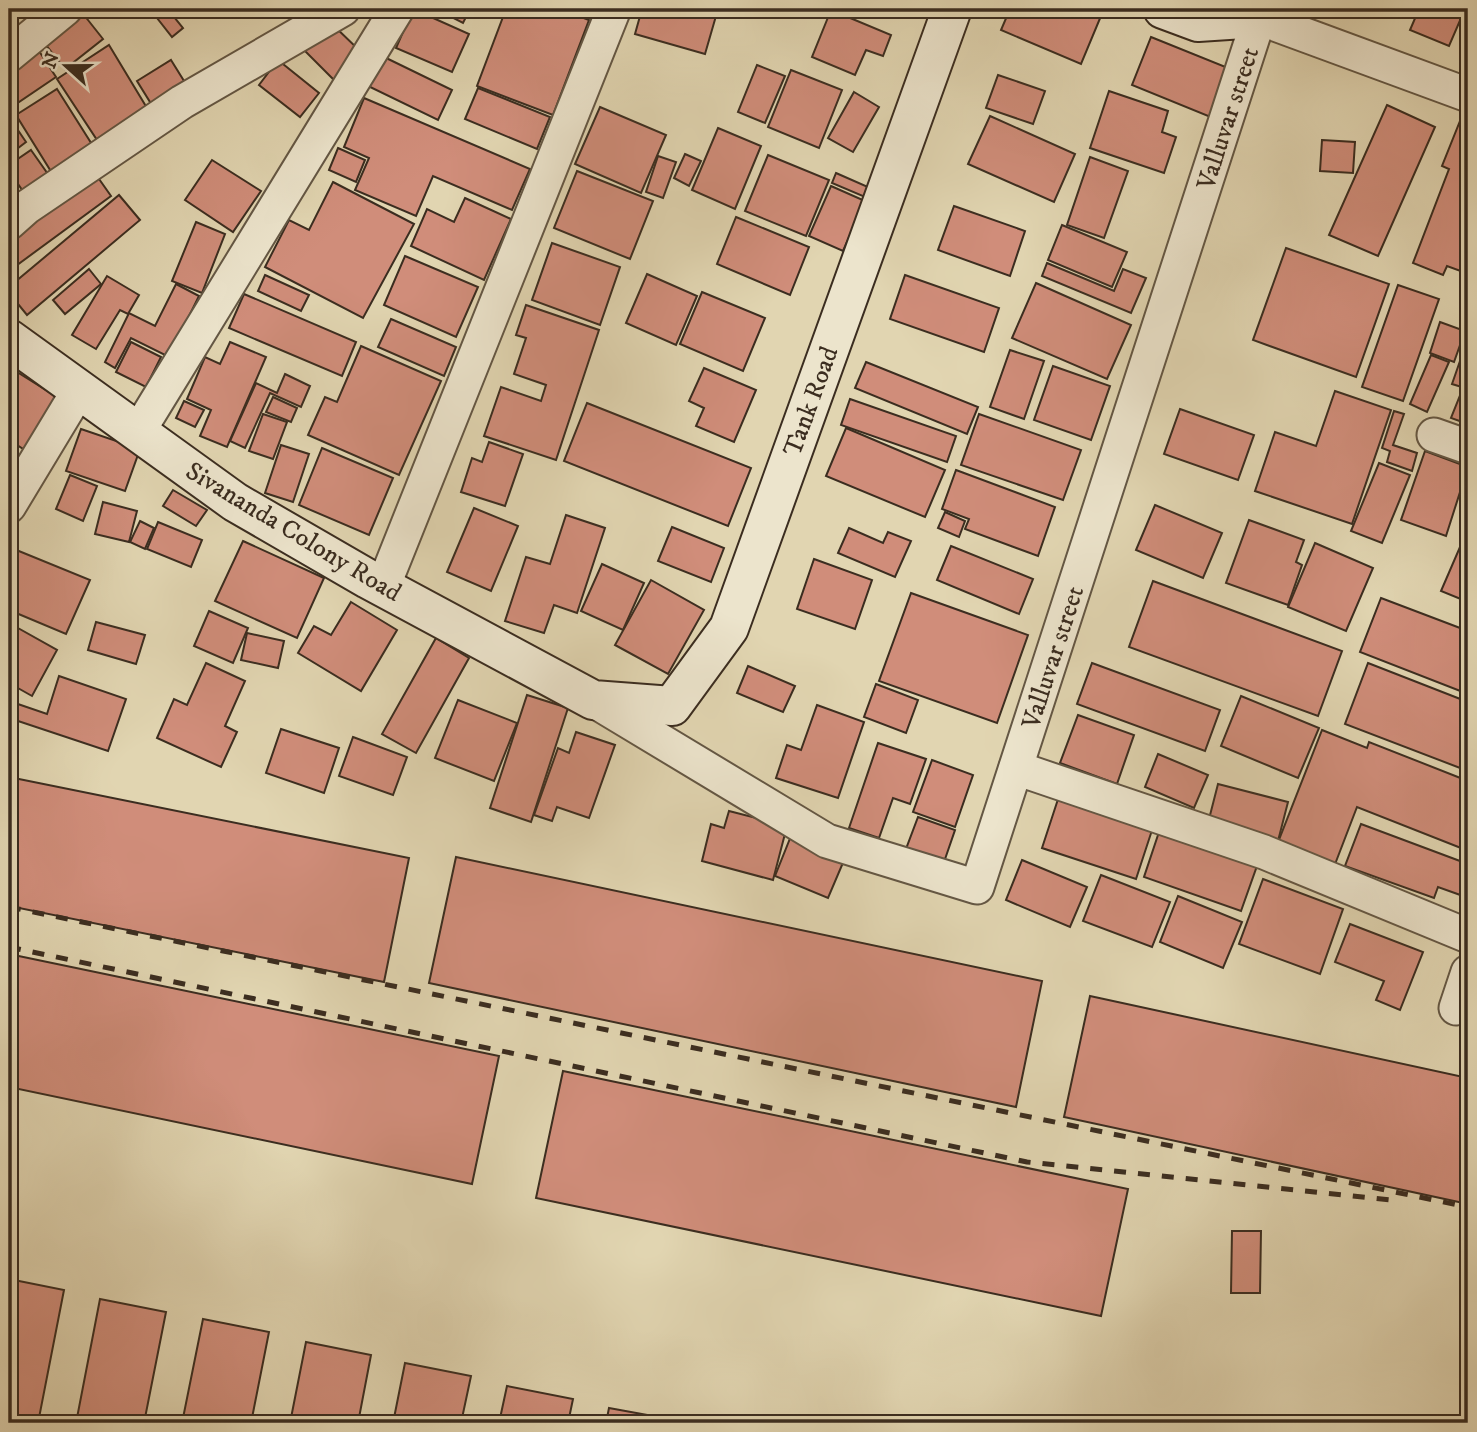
<svg xmlns="http://www.w3.org/2000/svg" width="1477" height="1432" viewBox="0 0 1477 1432" font-family="'IM FELL DW Pica',serif">
<style>
.building{fill:#d08d7a;stroke:#3b2d20;stroke-width:2}
.lines{fill:none;stroke-linecap:round;stroke-linejoin:round}
.minor-casing{stroke:#645744;stroke-width:37}
.secondary-casing{stroke:#3b2d20;stroke-width:42}
.minor{stroke:#ece4cc;stroke-width:33}
.secondary{stroke:#ece4cc;stroke-width:38}
.rail{stroke:#3b2d20;stroke-width:5;stroke-dasharray:12 12;stroke-linecap:butt}
.labels{text-anchor:middle;stroke-width:7;stroke-linejoin:round;paint-order:stroke}
.street-label{font-size:26px;fill:#3b2d20;stroke:#ece4cc}
</style>
<rect width="100%" height="100%" fill="#e1d5b1"/>
<filter id="stains"><feTurbulence type="fractalNoise" baseFrequency=".00286" numOctaves="4"/><feColorMatrix values="0 0 0 0 .2 0 0 0 0 .09 0 0 0 0 .02 0 0 0 .5 -.17"/></filter>
<radialGradient id="worn" r=".72"><stop offset=".6" stop-color="#630" stop-opacity="0"/><stop offset="1" stop-color="#630" stop-opacity=".3"/></radialGradient>
<g class="building">
<path d="M150,9H174L170,12L183,28L172,37Z"/>
<path d="M413,9L469,34L452,72L396,48Z"/>
<path d="M436,9H470L463,23Z"/>
<path d="M506,9H560L589,20L553,115L477,86Z"/>
<path d="M642,9H718L705,54L635,34Z"/>
<path d="M1010,9H1084L1101,16L1081,64L1001,30Z"/>
<path d="M1374,9H1399L1396,17Z"/>
<path d="M1419,9H1465L1449,46L1410,30Z"/>
<path d="M831,10L891,35L883,56L866,50L855,75L812,57Z"/>
<path d="M84,15L103,39L65,69L46,45Z"/>
<path d="M330,22L361,52L334,80L304,50Z"/>
<path d="M1151,37L1233,70L1213,118L1132,85Z"/>
<path d="M109,45L150,113L101,146L57,79Z"/>
<path d="M39,51L56,77L16,104L9,93V71Z"/>
<path d="M380,55L452,90L438,120L366,85Z"/>
<path d="M171,60L189,89L155,110L137,81Z"/>
<path d="M278,60L319,93L300,117L259,85Z"/>
<path d="M757,65L785,76L765,123L738,112Z"/>
<path d="M791,70L842,90L819,148L768,127Z"/>
<path d="M998,75L1045,91L1033,124L986,108Z"/>
<path d="M478,88L550,117L537,149L465,119Z"/>
<path d="M57,89L93,146L52,173L16,115Z"/>
<path d="M1109,91L1168,111L1162,132L1176,137L1164,173L1090,148Z"/>
<path d="M854,92L879,107L853,152L828,138Z"/>
<path d="M364,98L530,169L512,210L433,176L416,216L355,190L369,158L344,147Z"/>
<path d="M1387,105L1435,127L1378,256L1329,235Z"/>
<path d="M600,107L666,135L641,193L575,164Z"/>
<path d="M990,116L1075,154L1054,202L968,164Z"/>
<path d="M9,117L26,142L9,155Z"/>
<path d="M1460,121L1468,124V268L1466,273L1447,266L1443,275L1413,263L1449,169L1442,166Z"/>
<path d="M718,128L761,146L735,209L692,190Z"/>
<path d="M1322,140L1355,142L1353,173L1320,171Z"/>
<path d="M338,148L365,160L356,182L329,170Z"/>
<path d="M31,150L50,177L25,194L9,171V165Z"/>
<path d="M685,154L701,161L689,186L674,178Z"/>
<path d="M768,155L829,180L806,236L745,211Z"/>
<path d="M658,156L676,162L663,198L646,192Z"/>
<path d="M1090,157L1128,171L1104,238L1067,225Z"/>
<path d="M212,160L261,191L233,232L185,200Z"/>
<path d="M92,169L111,196L9,271V230Z"/>
<path d="M577,171L653,201L630,259L554,228Z"/>
<path d="M836,173L868,187L865,197L832,183Z"/>
<path d="M9,180L20,199L9,206Z"/>
<path d="M333,182L414,224L363,318L265,267L289,220L309,230Z"/>
<path d="M831,186L865,201L843,251L809,236Z"/>
<path d="M119,195L140,220L27,315L9,293V287Z"/>
<path d="M465,198L511,219L484,280L411,246L427,209L454,222Z"/>
<path d="M954,206L1025,231L1010,276L938,250Z"/>
<path d="M736,217L809,247L790,295L717,264Z"/>
<path d="M196,222L225,234L202,293L172,281Z"/>
<path d="M1062,225L1127,252L1112,287L1048,260Z"/>
<path d="M552,243L620,267L600,325L532,300Z"/>
<path d="M1286,248L1389,284L1356,377L1253,340Z"/>
<path d="M405,256L478,287L456,337L384,305Z"/>
<path d="M1047,263L1114,291L1123,269L1146,278L1131,313L1042,276Z"/>
<path d="M89,269L101,284L65,314L53,300Z"/>
<path d="M647,274L697,296L676,345L626,323Z"/>
<path d="M265,275L309,295L301,311L258,291Z"/>
<path d="M905,275L999,308L984,352L890,319Z"/>
<path d="M107,276L139,295L128,314L120,310L96,349L72,335Z"/>
<path d="M1036,283L1131,325L1107,379L1012,338Z"/>
<path d="M176,284L199,296L169,357L131,338L115,368L105,362L129,313L155,326Z"/>
<path d="M1398,285L1439,299L1403,401L1362,387Z"/>
<path d="M702,292L765,318L743,371L680,344Z"/>
<path d="M244,294L356,342L342,376L229,328Z"/>
<path d="M526,305L599,330L556,460L484,436L501,387L541,401L546,385L514,374L526,338L516,335Z"/>
<path d="M391,319L456,347L444,376L378,347Z"/>
<path d="M1440,322L1465,331L1454,362L1430,353Z"/>
<path d="M1468,338V389L1452,384Z"/>
<path d="M131,342L161,357L146,387L116,372Z"/>
<path d="M230,342L266,357L227,447L200,436L211,410L187,399L205,357L220,364Z"/>
<path d="M361,346L441,381L399,475L308,435L325,397L337,402Z"/>
<path d="M1010,350L1044,361L1024,419L990,407Z"/>
<path d="M1431,355L1449,362L1427,412L1410,404Z"/>
<path d="M866,362L978,407L967,434L855,388Z"/>
<path d="M1053,366L1110,386L1091,440L1034,420Z"/>
<path d="M9,367L57,397L25,450L9,440Z"/>
<path d="M704,368L756,390L734,442L696,426L704,408L689,401Z"/>
<path d="M285,374L310,386L301,407L270,393L245,448L230,441L256,383L277,393Z"/>
<path d="M1335,391L1391,410L1352,524L1255,491L1275,432L1316,446Z"/>
<path d="M1461,393L1468,395V424L1451,418Z"/>
<path d="M273,397L297,408L291,422L266,412Z"/>
<path d="M850,399L956,436L947,462L841,425Z"/>
<path d="M184,401L204,410L195,427L176,418Z"/>
<path d="M587,403L751,468L728,526L564,461Z"/>
<path d="M1180,409L1254,435L1238,480L1164,454Z"/>
<path d="M1394,411L1404,414L1393,445L1417,453L1412,471L1387,462L1390,451L1382,448Z"/>
<path d="M263,414L287,422L273,459L249,451Z"/>
<path d="M979,414L1081,450L1063,500L961,465Z"/>
<path d="M846,428L945,470L925,517L826,476Z"/>
<path d="M81,429L140,449L125,491L66,471Z"/>
<path d="M489,442L523,454L505,506L461,492L472,458L482,462Z"/>
<path d="M281,445L309,454L293,502L265,493Z"/>
<path d="M322,448L393,478L369,535L299,505Z"/>
<path d="M1425,451L1468,467L1446,536L1401,520Z"/>
<path d="M1379,463L1410,475L1382,543L1351,531Z"/>
<path d="M956,470L1055,507L1038,556L965,529L969,519L942,509Z"/>
<path d="M70,475L97,486L83,521L56,509Z"/>
<path d="M173,490L207,510L196,526L163,506Z"/>
<path d="M103,502L137,511L129,542L95,534Z"/>
<path d="M1155,505L1222,533L1203,578L1136,550Z"/>
<path d="M474,508L518,526L491,591L447,572Z"/>
<path d="M945,512L965,521L959,537L938,528Z"/>
<path d="M566,515L605,528L577,613L554,605L544,633L505,621L526,557L550,564Z"/>
<path d="M1249,520L1304,540L1296,562L1302,565L1288,605L1226,583Z"/>
<path d="M140,521L154,528L145,549L130,542Z"/>
<path d="M158,522L202,540L191,567L147,549Z"/>
<path d="M672,527L724,548L711,582L658,561Z"/>
<path d="M849,528L883,543L888,532L911,541L895,577L838,553Z"/>
<path d="M1463,540L1468,542V602L1441,591Z"/>
<path d="M243,541L324,578L297,638L215,601Z"/>
<path d="M1315,543L1373,568L1346,631L1288,607Z"/>
<path d="M951,546L1033,579L1019,614L937,580Z"/>
<path d="M9,547L90,580L66,634L9,610Z"/>
<path d="M814,559L872,580L855,629L797,609Z"/>
<path d="M602,564L644,583L623,630L581,611Z"/>
<path d="M651,580L704,610L668,674L615,645Z"/>
<path d="M1153,581L1342,651L1318,716L1129,647Z"/>
<path d="M911,593L1028,635L997,723L879,681Z"/>
<path d="M1381,598L1468,631V694L1360,652Z"/>
<path d="M351,602L397,630L361,691L298,653L314,626L331,635Z"/>
<path d="M209,611L248,628L233,663L194,646Z"/>
<path d="M96,622L145,635L136,664L88,650Z"/>
<path d="M9,623L57,650L32,696L9,683Z"/>
<path d="M247,633L284,641L278,668L241,660Z"/>
<path d="M436,638L469,658L416,753L382,734Z"/>
<path d="M206,663L245,681L225,726L237,732L221,767L157,738L174,699L187,705Z"/>
<path d="M1092,663L1220,710L1205,751L1077,704Z"/>
<path d="M1368,663L1468,702V771L1345,724Z"/>
<path d="M748,666L795,686L783,712L737,693Z"/>
<path d="M59,676L126,699L108,751L9,718V701L47,714Z"/>
<path d="M876,684L918,700L906,733L864,717Z"/>
<path d="M527,695L568,708L531,822L490,808Z"/>
<path d="M1241,696L1319,728L1298,778L1221,746Z"/>
<path d="M458,700L517,723L494,781L435,758Z"/>
<path d="M817,705L864,722L838,798L776,778L787,745L801,750Z"/>
<path d="M1078,715L1134,735L1117,784L1060,763Z"/>
<path d="M281,729L339,748L324,793L266,773Z"/>
<path d="M1322,730L1367,748L1369,742L1468,781L1466,850L1357,807L1332,872L1275,850Z"/>
<path d="M576,732L615,745L589,818L557,807L552,821L534,815L558,748L569,753Z"/>
<path d="M353,737L407,757L393,795L339,776Z"/>
<path d="M878,743L926,759L910,804L893,798L879,838L849,828Z"/>
<path d="M1158,754L1208,775L1194,808L1145,787Z"/>
<path d="M932,760L973,775L955,827L913,812Z"/>
<path d="M9,777L409,858L384,982L9,906Z"/>
<path d="M1218,784L1288,802L1278,841L1208,823Z"/>
<path d="M1062,787L1156,818L1136,879L1042,848Z"/>
<path d="M729,811L787,826L773,880L702,861L711,824L724,828Z"/>
<path d="M918,817L955,830L944,862L906,849Z"/>
<path d="M1361,824L1468,864L1466,897L1438,887L1434,898L1345,866Z"/>
<path d="M1160,829L1258,863L1241,911L1144,877Z"/>
<path d="M791,836L845,858L828,898L775,876Z"/>
<path d="M456,857L1042,981L1016,1107L429,983Z"/>
<path d="M1022,860L1087,887L1070,927L1006,900Z"/>
<path d="M1101,875L1170,902L1152,947L1083,921Z"/>
<path d="M1263,879L1343,909L1320,974L1239,944Z"/>
<path d="M1178,896L1242,922L1223,968L1160,942Z"/>
<path d="M1350,924L1423,952L1400,1010L1376,1000L1384,981L1335,962Z"/>
<path d="M9,954L499,1056L472,1184L9,1087Z"/>
<path d="M1090,996L1468,1078V1204L1064,1117Z"/>
<path d="M563,1071L1128,1189L1101,1316L536,1198Z"/>
<path d="M1232,1231H1261L1260,1293H1231Z"/>
<path d="M9,1279L64,1290L38,1423H9Z"/>
<path d="M100,1299L166,1312L144,1423H76Z"/>
<path d="M203,1319L269,1332L251,1423H182Z"/>
<path d="M306,1342L371,1355L358,1423H290Z"/>
<path d="M405,1363L471,1376L461,1423H393Z"/>
<path d="M507,1386L573,1399L568,1423H499Z"/>
<path d="M609,1408L675,1420L674,1423H606Z"/>
</g>
<g class="lines">
<g class="minor-casing">
<g id="minor">
<path d="M9,55L65,9"/>
<path d="M9,223L27,207L182,102L343,9"/>
<path d="M138,432L397,9"/>
<path d="M1434,435L1468,447"/>
<path d="M9,506L79,390"/>
<path d="M383,587L614,9"/>
<path d="M593,700L827,841L977,887L1259,18L1468,95"/>
<path d="M1016,768L1264,852L1468,936"/>
<path d="M1456,1008L1468,972"/>
</g>
</g>
<g class="secondary-casing">
<g id="secondary">
<path d="M1163,9L1198,22L1259,18L1266,9"/>
<path d="M9,339L235,502L368,579L593,700L672,706L729,628L952,9"/>
</g>
</g>
<use href="#minor" class="minor"/>
<use href="#secondary" class="secondary"/>
<g class="rail">
<path d="M9,907L1468,1207"/>
<path d="M9,947L1027,1162L1392,1200"/>
</g>
</g>
<g class="labels">
<g class="street-label">
<text transform="translate(1227 118) rotate(-72)" y="9">Valluvar street</text>
<text transform="translate(810 401) rotate(-70)" y="9">Tank Road</text>
<text transform="translate(294 531) rotate(31)" y="9">Sivananda Colony Road</text>
<text transform="translate(1052 657) rotate(-72)" y="9">Valluvar street</text>
</g>
</g>
<rect width="1477" height="1432" fill="none" stroke="#e1d5b1" stroke-width="35"/>
<rect x="10" y="10" width="1456" height="1411" fill="none" stroke="#3b2d20" stroke-width="3.5"/>
<rect x="18" y="18" width="1442" height="1397" fill="none" stroke="#3b2d20" stroke-width="2"/>
<g transform="translate(66 66) rotate(291)" stroke="#ece4cc" stroke-width="5" paint-order="stroke">
<path d="M0-5L12 26L0 18L-12 26Z" fill="#3b2d20"/>
<text y="-10" font-size="19" font-weight="bold" text-anchor="middle" fill="#3b2d20">N</text>
</g>
<rect width="100%" height="100%" filter="url(#stains)"/>
<rect width="100%" height="100%" fill="url(#worn)"/>
</svg>
